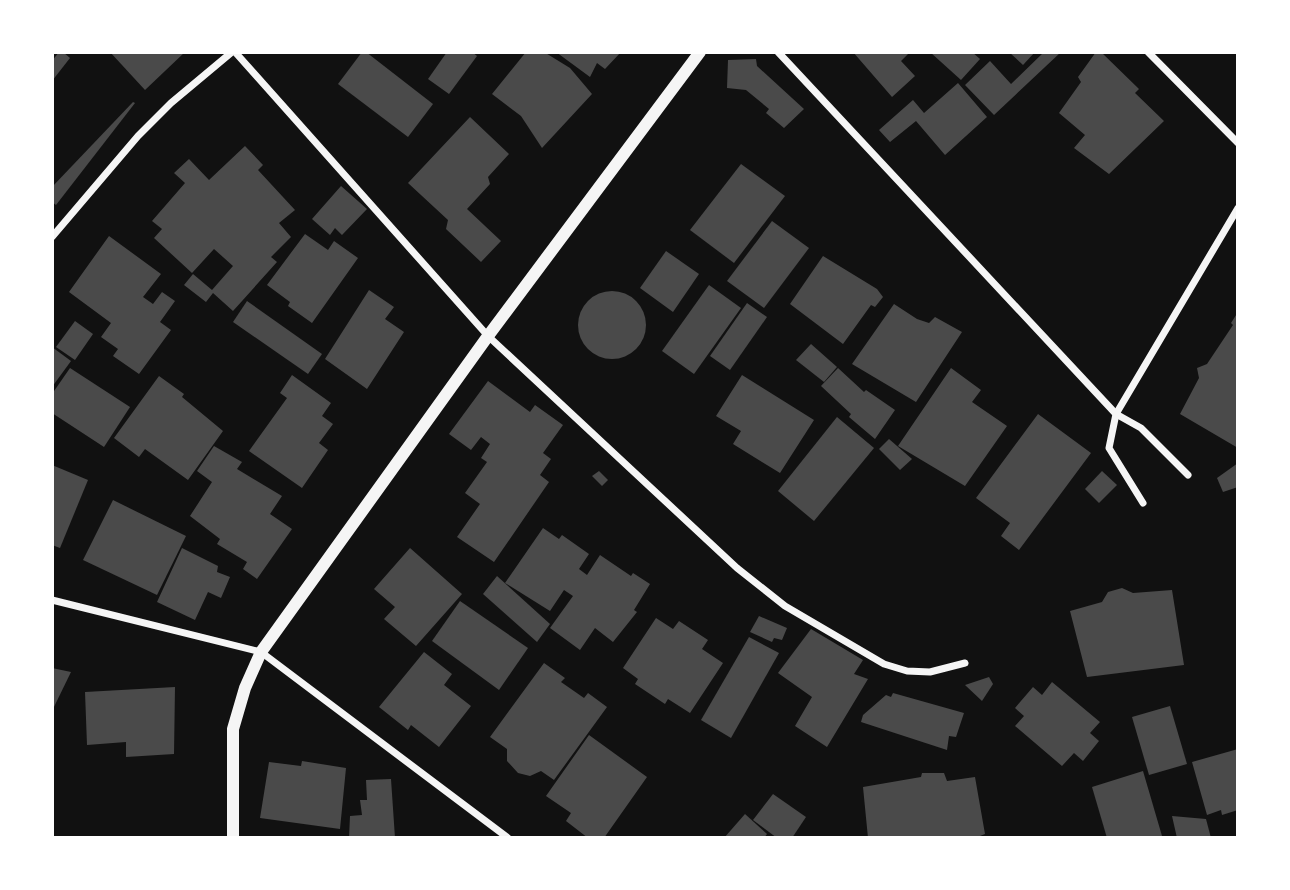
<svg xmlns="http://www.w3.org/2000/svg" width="1290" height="890" viewBox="0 0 1290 890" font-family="'Fira Sans',sans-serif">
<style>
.building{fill:#4a4a4a}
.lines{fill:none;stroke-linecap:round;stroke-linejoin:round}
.minor{stroke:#f5f5f5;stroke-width:7}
.tertiary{stroke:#f5f5f5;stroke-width:12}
</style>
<rect width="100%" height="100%" fill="#111"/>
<g class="building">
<path d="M59,52H63L70,58L52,81V61Z"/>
<path d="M110,52H185L145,90Z"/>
<path d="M362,52H366L433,104L408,137L338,84Z"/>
<path d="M447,52H472L477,56L449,94L428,79Z"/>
<path d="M526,52H544L570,68L592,94L542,148L521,116L492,94Z"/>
<path d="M556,52H621L605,69L597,63L590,77Z"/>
<path d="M853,52H910L901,61L915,76L892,97Z"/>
<path d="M930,52H972L980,59L961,80Z"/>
<path d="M1009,52H1035L1023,65Z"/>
<path d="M1044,52H1061L994,115L965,85L990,61L1011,84Z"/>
<path d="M1096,52H1101L1139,89L1135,93L1164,121L1109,174L1074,148L1085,135L1059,113L1081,82L1078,77Z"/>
<path d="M756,59L757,66L804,109L784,128L766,113L769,109L746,90L727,88L728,60Z"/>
<path d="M958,83L987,117L945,155L916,121L890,142L879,130L913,100L924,113Z"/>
<path d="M133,102L135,103L56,205L52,202V187Z"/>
<path d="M470,117L509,154L488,177L490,184L467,209L501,241L481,262L446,229L448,220L408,183Z"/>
<path d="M245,146L263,165L258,170L295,210L279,223L291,237L271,257L277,262L233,311L213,293L206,302L184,285L193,274L212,290L233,266L214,249L192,273L154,238L162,229L152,221L185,183L174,173L189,159L209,180Z"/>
<path d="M741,164L785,196L734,263L690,230Z"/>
<path d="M341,186L367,209L342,235L335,228L330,235L312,219Z"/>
<path d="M772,221L809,248L764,308L727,281Z"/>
<path d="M305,234L328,250L334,241L358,258L312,323L288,306L290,302L267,285Z"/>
<path d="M109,236L161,274L143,297L153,304L162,292L175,301L160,322L171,330L139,374L113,356L118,349L101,337L111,323L69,292Z"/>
<path d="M666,251L699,274L673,312L640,288Z"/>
<path d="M823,256L877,289L883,297L875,307L871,305L843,344L790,304Z"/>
<path d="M709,285L741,308L694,374L662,351Z"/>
<path d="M369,290L394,307L385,319L404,332L367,389L325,359Z"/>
<circle cx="612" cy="325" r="34"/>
<path d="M247,301L322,354L308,374L233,322Z"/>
<path d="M747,303L767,317L730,370L710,356Z"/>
<path d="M894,304L917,319L929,323L935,317L962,332L916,402L852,364Z"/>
<path d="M1238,312V448L1180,414L1199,378L1197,368L1207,364L1233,325L1231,323Z"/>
<path d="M75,321L93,334L75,360L56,347Z"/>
<path d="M811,344L837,367L824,382L796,360Z"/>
<path d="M52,347L71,361L52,387Z"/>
<path d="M70,368L130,407L104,447L52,413V394Z"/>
<path d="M838,368L864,392L866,390L895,410L875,439L849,417L851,414L821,386Z"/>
<path d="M951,368L981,390L972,402L1007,426L965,486L898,446Z"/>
<path d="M292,375L331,403L322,416L333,424L319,443L328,450L302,488L249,451L287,398L280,393Z"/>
<path d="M742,375L814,420L780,473L733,444L741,431L716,416Z"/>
<path d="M159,376L184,394L182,397L223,431L188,480L145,449L139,457L114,438Z"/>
<path d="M488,381L530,412L535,405L563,425L543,453L551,459L540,475L549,482L494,562L457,537L480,504L465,493L487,462L481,458L490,444L481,437L471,450L449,434Z"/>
<path d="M1038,414L1091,453L1019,550L1001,536L1010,523L976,498Z"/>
<path d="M837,417L874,448L814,521L778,491Z"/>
<path d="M889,439L912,459L900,470L879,449Z"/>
<path d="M214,446L242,462L237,469L282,496L270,514L292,529L257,579L243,569L247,562L217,544L220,539L190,516L212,482L197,471Z"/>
<path d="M1238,463V487L1223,492L1217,478Z"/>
<path d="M52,465L88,480L60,548L52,545Z"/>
<path d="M599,471L608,480L602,486L592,476Z"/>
<path d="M1102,471L1117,485L1099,503L1085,489Z"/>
<path d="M113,500L186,536L157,595L83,560Z"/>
<path d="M543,528L559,539L562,535L589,554L579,569L587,575L600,555L631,576L633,573L650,584L634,610L637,612L613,642L595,628L580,650L550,628L573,596L564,590L550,611L505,583Z"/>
<path d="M182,548L218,566L217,572L230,577L221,598L208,592L195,620L157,602Z"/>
<path d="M410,548L462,594L416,646L384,619L395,607L374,589Z"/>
<path d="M497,576L550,624L537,642L483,594Z"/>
<path d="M1122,588L1133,593L1172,590L1184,665L1087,677L1070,611L1102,602L1108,592Z"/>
<path d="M460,601L528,648L499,690L432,641Z"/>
<path d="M759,616L787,628L782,640L774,638L772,642L750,632Z"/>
<path d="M656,618L673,629L679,621L708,640L702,649L723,663L690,713L668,699L665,704L635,684L638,679L623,668Z"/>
<path d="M811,629L863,660L854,674L868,679L827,747L795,726L812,697L778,673Z"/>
<path d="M749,637L779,653L731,738L701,720Z"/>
<path d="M424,652L452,674L444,685L471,706L439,747L411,725L408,730L379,707Z"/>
<path d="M544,663L565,678L561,682L584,698L588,693L607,707L554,780L541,771L530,776L518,773L507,761V749L490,737Z"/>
<path d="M52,668L71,672L52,711Z"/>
<path d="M989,677L993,684L982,701L965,685Z"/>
<path d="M1052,682L1100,722L1090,733L1099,741L1083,761L1074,753L1062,766L1015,726L1024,716L1015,708L1033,687L1042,695Z"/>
<path d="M175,687L174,754L126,757V742L87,745L85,692Z"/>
<path d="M893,693L964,713L956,737L949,736L947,750L861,722L863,715L886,695L891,697Z"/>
<path d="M1170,706L1187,764L1149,775L1132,717Z"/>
<path d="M589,735L647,777L604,838H588L566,821L571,813L546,796Z"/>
<path d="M1238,749V810L1222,815L1221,810L1207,815L1192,762Z"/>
<path d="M302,761L346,768L340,829L260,818L269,762L301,766Z"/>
<path d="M1143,771L1162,836L1107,838L1092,787Z"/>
<path d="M922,773H944L947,781L975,777L985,834L975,838H868L863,787L921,777Z"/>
<path d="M391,779L395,838H349L350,816L362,815L360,800H367L366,780Z"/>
<path d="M773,794L806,817L792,838H777L753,820Z"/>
<path d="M745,814L767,834L764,838H724Z"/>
<path d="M1172,816L1206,819L1211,838H1177Z"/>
</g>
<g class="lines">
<g class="minor">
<path d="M235,52L488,336L737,568L785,606L884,664L907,671L930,672L965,663"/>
<path d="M778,52L1116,414L1109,448L1143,503"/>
<path d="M1148,52L1238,143"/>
<path d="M52,237L138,136L171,103L232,52"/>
<path d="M1188,475L1141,428L1116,414L1238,208"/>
<path d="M52,600L261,652L508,838"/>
</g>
<path class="tertiary" d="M233,838V729L245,688L261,652L488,336L700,52"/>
</g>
<rect width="1290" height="890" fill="none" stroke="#ffffff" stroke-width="108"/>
</svg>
